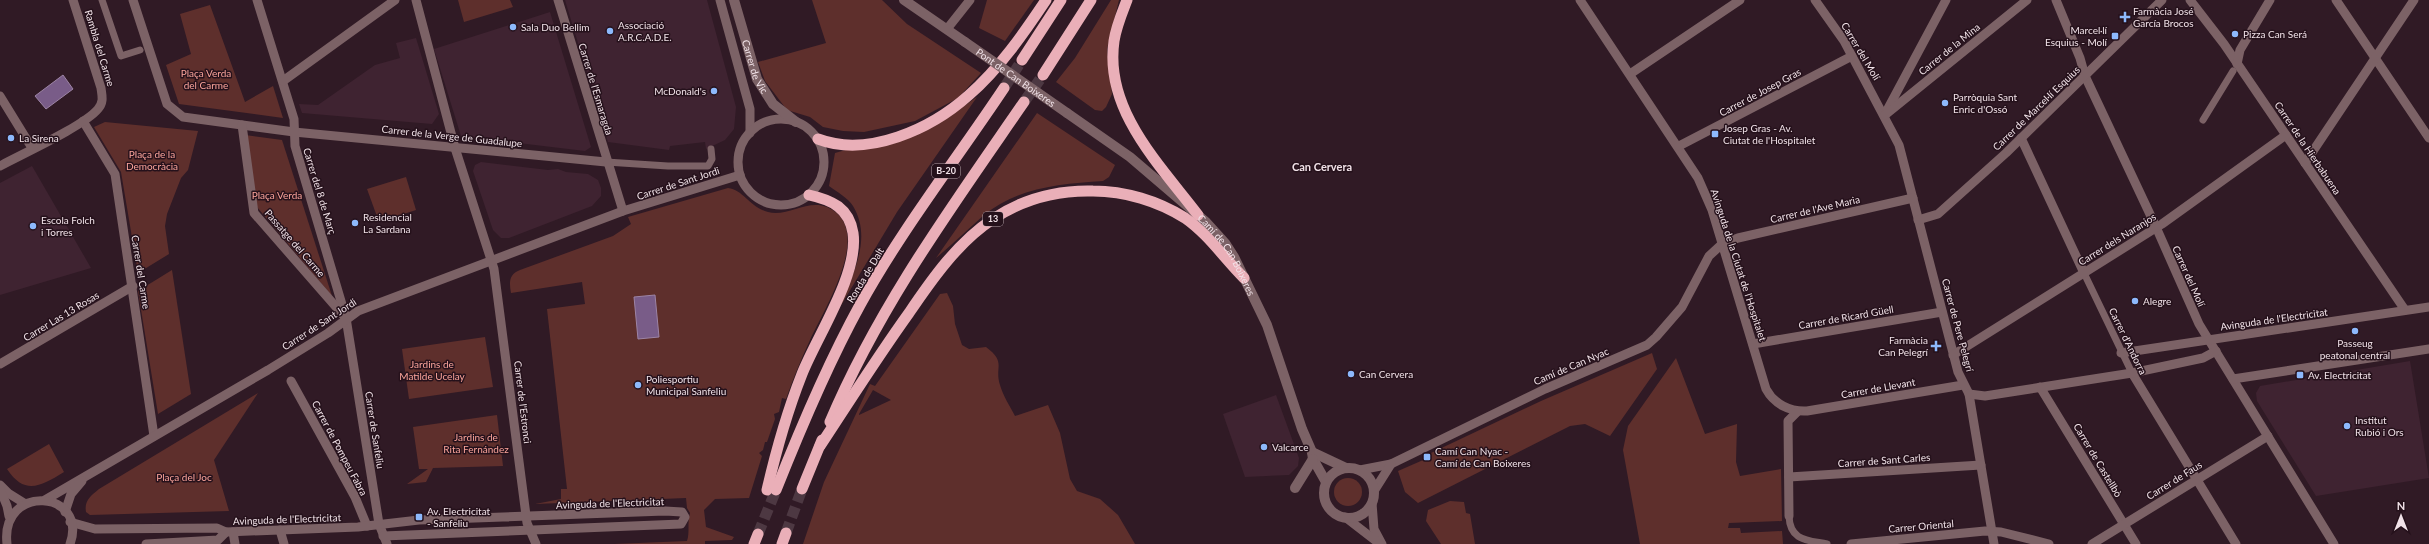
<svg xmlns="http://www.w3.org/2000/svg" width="2429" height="544" viewBox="0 0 2429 544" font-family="Lato,sans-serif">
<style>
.built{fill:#3f2331}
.green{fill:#5e2f2c;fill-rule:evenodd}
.water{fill:#795c88;stroke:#9d84a5}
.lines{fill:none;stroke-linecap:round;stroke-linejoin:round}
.trunk-tunnel{stroke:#4d3842;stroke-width:11;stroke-dasharray:11 5.5;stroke-linecap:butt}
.pedestrian{stroke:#7c6266;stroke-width:7}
.minor{stroke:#7c6266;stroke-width:9}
.tertiary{stroke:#7c6266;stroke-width:10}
.trunk{stroke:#eaafb8;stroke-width:11}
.tertiary-bridge{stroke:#7c6266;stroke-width:10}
.poi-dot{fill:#8db9fc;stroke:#25111b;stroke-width:1.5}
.labels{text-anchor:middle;stroke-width:3;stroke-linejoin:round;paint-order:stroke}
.shield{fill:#25111b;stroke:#b4a3aa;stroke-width:1}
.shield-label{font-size:9px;font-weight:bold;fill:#f1e2e8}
.poi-label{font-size:10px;fill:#f1e2e8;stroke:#25111b;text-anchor:start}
.street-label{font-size:10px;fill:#f1e2e8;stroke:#25111b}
.park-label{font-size:10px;fill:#fba49b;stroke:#25111b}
.neighbourhood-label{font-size:11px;font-weight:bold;fill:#f1e2e8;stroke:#25111b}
</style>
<rect width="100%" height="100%" fill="#301a25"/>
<g class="built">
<path d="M565,0H707L736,107L734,129L725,140L706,149L705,142L670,146L669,150L608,142Z"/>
<path d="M550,12L591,147L585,151L461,136L434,49Z"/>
<path d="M416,38L439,114L432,124L302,113L299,104L318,105L375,65L400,58L396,43Z"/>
<path d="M481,162L548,170L558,169L566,172L588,174L598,180L601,188V196L592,206L509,238H501L493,230L473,171L475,165Z"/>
<path d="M32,166L91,268L0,295V183Z"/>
<path d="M2410,361L2429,478L2316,496L2257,401L2256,393L2260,386Z"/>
<path d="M1276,395L1299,458L1298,466L1289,475L1245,477L1223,414Z"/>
</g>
<g class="green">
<path d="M458,0H510L513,7L464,22Z"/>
<path d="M812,0H882L907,24L981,73L958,98L915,121L864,132L843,131L823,127L810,117L787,110L765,81L758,62L826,43Z"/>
<path d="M987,0H1034L1005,41L979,28Z"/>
<path d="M1111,0H1119L1107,49L1112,94L1106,107L1102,111L1095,110L1056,82L1075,58Z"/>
<path d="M210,5L245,102L273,86L283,118L179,104L166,65L191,54L180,14Z"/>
<path d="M977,97L897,212L840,307C852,275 873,239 853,206C848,198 837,192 829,186L835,153L939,123Z"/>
<path d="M1037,113L1115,165L1109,177L1103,181C1060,184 1019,187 984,215C968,229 953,244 936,258Z"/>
<path d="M105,122L198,131L188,170L181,178L167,214L165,226L169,254L138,273L121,172L94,127Z"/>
<path d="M245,135L282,140L332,296L257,207Z"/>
<path d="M406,177L416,210L379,222L367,189Z"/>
<path d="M728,188C744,190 749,207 768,212C788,217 807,199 827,207C876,228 824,309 810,340C801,359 793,379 786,399L782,398L779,412L774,414L775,419L767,442H765L763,450L759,453L762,456L749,498L715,499L704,510L706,527L734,537L732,540L705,541V544H614L687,541C690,532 687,523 690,513L687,508L686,498L535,504L561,499V489H567L547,309L585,304L582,282L511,293C509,282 509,274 520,270L613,236L631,224L628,217Z"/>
<path d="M172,270L191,394L158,414L138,291Z"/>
<path d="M947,293L953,306L955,324L962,345L969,349L986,347C1007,363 994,366 1000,385C1003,396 1010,406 1015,416L1048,405L1060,433L1070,479L1077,491L1100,499L1118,515L1135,544H803L824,482L870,384L875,386L940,294ZM873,390L891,400L859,415V414Z"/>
<path d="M485,337L493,387L409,399L402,349Z"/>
<path d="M1652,353L1657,369L1610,436L1585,424L1570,426L1418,503L1405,492L1398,471L1430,457L1431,453L1541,401Z"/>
<path d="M1676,358L1705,434L1737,424L1736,462L1740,476L1781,469L1782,521L1729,523L1728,528H1740L1741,533L1782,531L1783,544H1640L1623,450L1628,426Z"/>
<path d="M258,393L214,460L229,511L90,515L86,512C84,500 91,496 99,489Z"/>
<path d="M497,415L503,466L433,468L426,482L407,484L428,469H419L413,427Z"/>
<path d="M49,444L64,472C41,486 25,496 7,469Z"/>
<circle cx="1348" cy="492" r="14"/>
<path d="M1450,501L1464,502L1466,513L1470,514L1475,544H1441L1426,521L1428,510Z"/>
</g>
<g class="water">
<path d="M63,75L73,89L46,109L35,96Z"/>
<path d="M655,295L659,337L638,339L634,297Z"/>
</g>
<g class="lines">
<g class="trunk-tunnel">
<path d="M1004,88L1022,60"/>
<path d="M1024,102L1043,75"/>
<path d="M786,533L802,489"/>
<path d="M758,534L776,490"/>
</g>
<g class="pedestrian">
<path d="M102,0L121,56L140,50"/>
<path d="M2203,120L2233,71"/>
<path d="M606,162L668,166H708L712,159L711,149"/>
<path d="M2084,273L2132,373"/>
<path d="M1789,516C1790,541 1807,540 1827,544"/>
</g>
<g class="minor">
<path d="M133,0L167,104L183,117L294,132L606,162"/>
<path d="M257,0L294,119L295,146L346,318L379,524L387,544"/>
<path d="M416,0L455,148L494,269L527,523L536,544"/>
<path d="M558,0L623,211"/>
<path d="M720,0L750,109V133"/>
<path d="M1580,0L1698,178L1712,210L1766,389C1774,404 1790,412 1807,411L1963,385"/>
<path d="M1815,0L1844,41L1899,145L1958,372L1969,394L1994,544"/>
<path d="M2056,0L2080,58L2085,76L2156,227L2199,324L2334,544"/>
<path d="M2190,0L2224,44L2405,310"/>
<path d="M2336,0L2429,138"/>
<path d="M947,29L970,0"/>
<path d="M2237,64L2240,50L2270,0"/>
<path d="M1630,74L1740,0"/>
<path d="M283,81L395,0"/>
<path d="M0,96L32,148"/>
<path d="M1886,112L1946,0"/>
<path d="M1885,115L2027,0"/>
<circle cx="781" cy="162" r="43"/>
<path d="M83,121L115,174L154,436"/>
<path d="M242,125L254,213L344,316"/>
<path d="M2021,138L2084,273"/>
<path d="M1679,146L1852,56"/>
<path d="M2305,163L2414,0"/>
<path d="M0,166C22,154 84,126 98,109C104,102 102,96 101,88L73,0"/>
<path d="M1918,220L1938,214L2006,153L2162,0"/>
<path d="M1753,344L1942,312"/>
<path d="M2121,353L2429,307"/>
<path d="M1953,355L2162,224L2286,135"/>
<path d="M0,364L133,286"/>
<path d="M2132,373L2236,544"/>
<path d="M2233,379L2429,349"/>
<path d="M291,381L355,497L367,526"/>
<path d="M2040,387L2136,544"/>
<path d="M1969,394L1985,396L2132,373L2203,358L2216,351"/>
<path d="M1360,470L1391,464L1545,389L1647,345L1656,337L1682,307L1709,256L1722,244L1738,238L1913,198"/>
<path d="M1789,477L1981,465"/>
<path d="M0,485L8,493L24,503"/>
<path d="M0,489L7,506L9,516"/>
<path d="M1374,491L1391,464"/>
<path d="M45,500L268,370L328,333L358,311L623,211L740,175"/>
<path d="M1372,503L1374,529L1382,544"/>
<path d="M65,512L71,494L82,481"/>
<path d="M1789,516L1788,421L1797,412"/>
<path d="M1345,517L1380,544"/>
<path d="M70,522L95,529L217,528L226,532L358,527L419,520L665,511L682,512L685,517L681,524L383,536"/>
<path d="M280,530L284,544"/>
<path d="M233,532L235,544"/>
<path d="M7,544C0,483 89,490 70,544"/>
<path d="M146,544L218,540L226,532"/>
<path d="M1851,544L1985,531L2001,532L2049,544"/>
<path d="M2092,544L2268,436"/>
</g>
<g class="tertiary">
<path id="s1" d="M734,0L757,79L773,104L796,122"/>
<path d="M904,0L965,42"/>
<path id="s2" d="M1067,113L1130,157L1206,222L1225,243L1234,257L1267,325L1302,429L1312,452L1313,459L1326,482"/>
<path d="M1312,452L1346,468"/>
<circle cx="1349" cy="493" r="25"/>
<path d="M1295,488L1313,459"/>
</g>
<g class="trunk">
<path d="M1127,0C1122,13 1116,27 1114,41C1104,110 1160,165 1198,215"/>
<path d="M1022,60L1061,0"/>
<path d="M1043,75L1091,0"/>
<path d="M818,139C868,158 931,129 969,95C999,69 1024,33 1046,0"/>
<path d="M830,422C879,306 953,205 1024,102"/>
<path d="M820,446C849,402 878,356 909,313C932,279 958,242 993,219C1023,199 1057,190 1093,191C1125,191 1158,201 1185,218C1208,234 1224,258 1244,278"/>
<path d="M802,489L822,440"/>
<path d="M767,490C776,451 787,412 802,374C817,336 859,274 853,233C849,208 832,200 809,195"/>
<path d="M776,490C801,427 827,365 860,305C902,229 956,160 1004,88"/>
<path d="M754,544L758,534"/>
<path d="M782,544L786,533"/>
</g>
<path class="tertiary-bridge" id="s3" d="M965,42L1067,113"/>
</g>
<g class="poi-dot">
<path d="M2123 11h4v4h4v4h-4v4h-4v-4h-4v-4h4z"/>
<circle cx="513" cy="27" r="4"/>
<circle cx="610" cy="31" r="4"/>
<circle cx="2235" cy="34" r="4"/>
<rect x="2111" y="32" width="8" height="8" rx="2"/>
<circle cx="714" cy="91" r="4"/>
<circle cx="1945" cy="103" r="4"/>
<rect x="1711" y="130" width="8" height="8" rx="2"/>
<circle cx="11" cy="138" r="4"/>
<circle cx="355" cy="223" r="4"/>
<circle cx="33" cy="226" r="4"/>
<circle cx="2135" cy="301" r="4"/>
<circle cx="2355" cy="331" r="4"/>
<path d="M1934 340h4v4h4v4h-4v4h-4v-4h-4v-4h4z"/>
<circle cx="1351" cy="374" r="4"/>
<rect x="2296" y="371" width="8" height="8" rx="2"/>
<circle cx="638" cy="385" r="4"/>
<circle cx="2347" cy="426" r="4"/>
<circle cx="1264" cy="447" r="4"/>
<rect x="1423" y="453" width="8" height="8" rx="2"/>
<rect x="415" y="513" width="8" height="8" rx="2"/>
</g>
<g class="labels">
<g class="shield">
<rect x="932" y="164" width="28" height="14" rx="3"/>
<rect x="983" y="212" width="20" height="14" rx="3"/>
</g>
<g class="shield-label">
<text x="946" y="174">B-20</text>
<text x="993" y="222">13</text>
</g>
<g class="poi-label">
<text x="2133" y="15">Farmàcia José<tspan x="2133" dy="12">García Brocos</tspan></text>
<text x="618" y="29">Associació<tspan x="618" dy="12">A.R.C.A.D.E.</tspan></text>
<text x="521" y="31">Sala Duo Bellim</text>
<text x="2107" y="34" text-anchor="end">Marcel·lí<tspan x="2107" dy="12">Esquius - Molí</tspan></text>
<text x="2243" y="38">Pizza Can Será</text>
<text x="706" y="95" text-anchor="end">McDonald's</text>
<text x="1953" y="101">Parròquia Sant<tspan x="1953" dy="12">Enric d'Ossó</tspan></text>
<text x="1723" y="132">Josep Gras - Av.<tspan x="1723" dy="12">Ciutat de l'Hospitalet</tspan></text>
<text x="19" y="142">La Sirena</text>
<text x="363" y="221">Residencial<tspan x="363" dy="12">La Sardana</tspan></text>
<text x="41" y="224">Escola Folch<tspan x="41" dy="12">i Torres</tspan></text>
<text x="2143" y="305">Alegre</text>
<text x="1928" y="344" text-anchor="end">Farmàcia<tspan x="1928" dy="12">Can Pelegrí</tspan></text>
<text x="2355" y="347" text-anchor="middle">Passeug<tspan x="2355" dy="12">peatonal central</tspan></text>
<text x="1359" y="378">Can Cervera</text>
<text x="2308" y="379">Av. Electricitat</text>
<text x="646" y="383">Poliesportiu<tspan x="646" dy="12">Municipal Sanfeliu</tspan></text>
<text x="2355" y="424">Institut<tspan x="2355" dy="12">Rubió i Ors</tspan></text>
<text x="1272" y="451">Valcarce</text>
<text x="1435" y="455">Camí Can Nyac -<tspan x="1435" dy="12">Camí de Can Boixeres</tspan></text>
<text x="427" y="515">Av. Electricitat<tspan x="427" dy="12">- Sanfeliu</tspan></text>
</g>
<g class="street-label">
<text transform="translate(100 48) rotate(73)" y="4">Rambla del Carme</text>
<text transform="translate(1949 49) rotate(-39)" y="4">Carrer de la Mina</text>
<text transform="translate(1861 51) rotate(59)" y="4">Carrer del Molí</text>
<text dy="4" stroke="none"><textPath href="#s1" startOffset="70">Carrer de Vic</textPath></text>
<text dy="4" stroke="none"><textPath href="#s3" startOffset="62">Pont de Can Boixeres</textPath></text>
<text transform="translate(596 89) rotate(73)" y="4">Carrer de l'Esmaragda</text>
<text transform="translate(1760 92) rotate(-28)" y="4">Carrer de Josep Gras</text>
<text transform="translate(2036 108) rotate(-44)" y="4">Carrer de Marcel·lí Esquius</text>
<text transform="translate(452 136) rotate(6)" y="4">Carrer de la Verge de Guadalupe</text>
<text transform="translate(2308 148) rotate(56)" y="4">Carrer de la Hierbabuena</text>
<text transform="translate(678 183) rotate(-18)" y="4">Carrer de Sant Jordi</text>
<text transform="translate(320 191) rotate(73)" y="4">Carrer del 8 de Març</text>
<text transform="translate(1815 209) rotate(-13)" y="4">Carrer de l'Ave Maria</text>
<text transform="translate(2117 239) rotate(-32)" y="4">Carrer dels Naranjos</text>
<text transform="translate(295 243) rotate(49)" y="4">Passatge del Carme</text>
<text dy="4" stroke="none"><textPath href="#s2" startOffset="216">Camí de Can Boixeres</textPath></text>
<text transform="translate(1739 265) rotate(72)" y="4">Avinguda de la Ciutat de l'Hospitalet</text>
<text transform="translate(141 272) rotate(81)" y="4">Carrer del Carme</text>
<text transform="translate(865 275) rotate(-59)" y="4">Ronda de Dalt</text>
<text transform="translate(2189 276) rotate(66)" y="4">Carrer del Molí</text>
<text transform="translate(61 316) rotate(-31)" y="4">Carrer Las 13 Rosas</text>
<text transform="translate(1846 317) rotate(-10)" y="4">Carrer de Ricard Güell</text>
<text transform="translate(2274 319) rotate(-8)" y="4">Avinguda de l'Electricitat</text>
<text transform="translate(319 324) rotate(-33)" y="4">Carrer de Sant Jordi</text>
<text transform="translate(1958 325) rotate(75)" y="4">Carrer de Pere Pelegrí</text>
<text transform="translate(2128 341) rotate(64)" y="4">Carrer d'Andorra</text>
<text transform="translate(1571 366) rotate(-23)" y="4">Camí de Can Nyac</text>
<text transform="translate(1878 388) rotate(-10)" y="4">Carrer de Llevant</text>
<text transform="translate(523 402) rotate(83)" y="4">Carrer de l'Estronci</text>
<text transform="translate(375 430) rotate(81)" y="4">Carrer de Sanfeliu</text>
<text transform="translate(340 448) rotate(62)" y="4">Carrer de Pompeu Fabra</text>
<text transform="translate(1884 460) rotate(-4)" y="4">Carrer de Sant Carles</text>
<text transform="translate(2098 460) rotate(59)" y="4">Carrer de Castellbò</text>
<text transform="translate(2174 480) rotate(-32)" y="4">Carrer de Faus</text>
<text transform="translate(610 503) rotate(-2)" y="4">Avinguda de l'Electricitat</text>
<text transform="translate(287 519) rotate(-2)" y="4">Avinguda de l'Electricitat</text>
<text transform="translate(1921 526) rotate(-5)" y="4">Carrer Oriental</text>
</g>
<g class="park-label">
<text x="206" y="77">Plaça Verda<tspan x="206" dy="12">del Carme</tspan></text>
<text x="152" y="158">Plaça de la<tspan x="152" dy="12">Democràcia</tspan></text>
<text x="277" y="199">Plaça Verda</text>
<text x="432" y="368">Jardins de<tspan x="432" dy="12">Matilde Ucelay</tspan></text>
<text x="476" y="441">Jardins de<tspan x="476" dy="12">Rita Fernández</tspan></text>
<text x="184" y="481">Plaça del Joc</text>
</g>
<g class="neighbourhood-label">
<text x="1322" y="171">Can Cervera</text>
</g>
</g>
<g transform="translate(2401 516)" stroke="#25111b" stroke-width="3" paint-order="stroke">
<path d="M0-3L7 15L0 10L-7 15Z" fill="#f1e2e8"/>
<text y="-6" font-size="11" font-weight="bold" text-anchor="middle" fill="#f1e2e8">N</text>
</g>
</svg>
